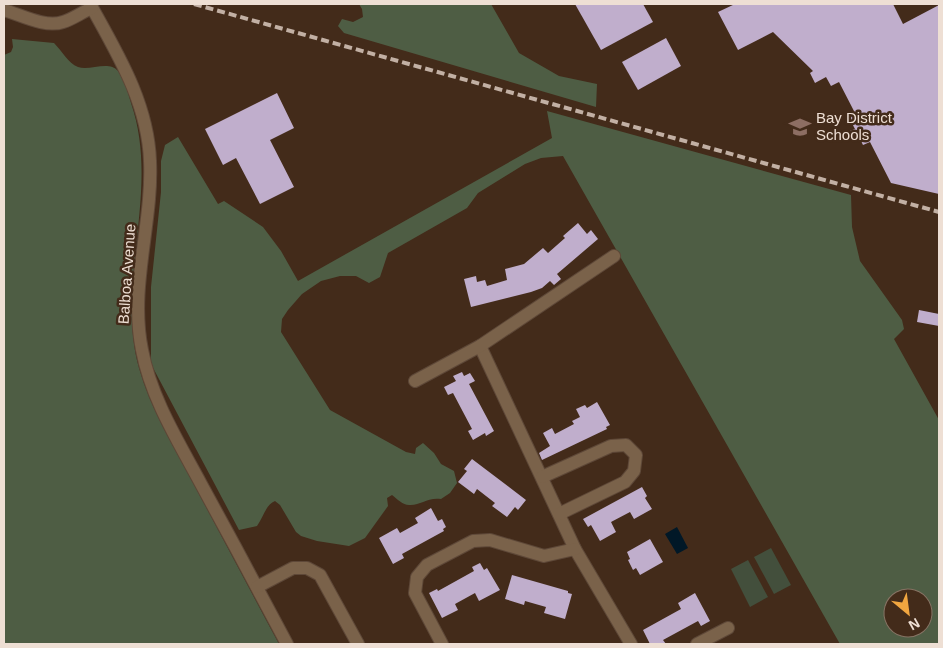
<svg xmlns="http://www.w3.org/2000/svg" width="943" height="648" viewBox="0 0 943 648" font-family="Arial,sans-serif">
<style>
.green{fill:#434f3c}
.forest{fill:#4e5d44;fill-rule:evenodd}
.water{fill:#011827}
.building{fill:#c0aecc}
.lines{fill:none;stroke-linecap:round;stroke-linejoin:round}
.minor-casing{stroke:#5e4838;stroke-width:14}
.minor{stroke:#7a624a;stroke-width:12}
.rail{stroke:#c2b0a4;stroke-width:4;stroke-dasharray:8 4;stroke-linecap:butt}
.labels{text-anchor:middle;stroke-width:5;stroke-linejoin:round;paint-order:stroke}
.poi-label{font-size:15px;fill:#eedfd4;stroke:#432b1a;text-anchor:start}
.street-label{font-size:15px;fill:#eedfd4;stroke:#432b1a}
</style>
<rect width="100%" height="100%" fill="#432b1a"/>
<g class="green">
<path d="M771,548L791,585L774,594L754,557Z"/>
<path d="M748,560L768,597L750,607L731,569Z"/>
</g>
<g class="forest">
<path d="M359,4H491L519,53L559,76L597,84L596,107L344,33L338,26L342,19L353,22L363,17L362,9Z"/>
<path d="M12,39L54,43C62,51 68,63 78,67C90,71 109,60 118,71C125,80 128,93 131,103C161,190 115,281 139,368C150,408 173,445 192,481C221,535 250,590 279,644H4V55L11,52L13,47Z"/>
<path d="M547,111L851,195L852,227L860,261L902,320L904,329L894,339L939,420V644H840L563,156L541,158L525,164L478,193L467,208L388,253L380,277L369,283L356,276H340L321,281L302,294L288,310L282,319L281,332L330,410L406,452L415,454L416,448L423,443L434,453L441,464L454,471L457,483L450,493L441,499C427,497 420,506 409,505C403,505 397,499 392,495L387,498L388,506L365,538L349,546L317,541L301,536L296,532L280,505L275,501C266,504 263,518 257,526L239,530L151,364V287L161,192V161L165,145L178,137L218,204L224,201L263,227L281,251L298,281L552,138ZM893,598H923V628H893Z"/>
</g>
<path class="water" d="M677,527L688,548L677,554L665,534Z"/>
<g class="building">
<path d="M575,4H643L653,22L601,50Z"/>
<path d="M735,4H893L903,24L939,5V194L891,183L870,142L863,145L859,137L854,139L850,131L855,129L848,116L855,113L839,82L831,86L826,77L815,83L810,73L813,71L773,32L738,50L718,12Z"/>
<path d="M666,38L681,66L638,90L622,62Z"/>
<path d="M277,93L294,128L270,140L294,187L260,204L236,158L223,165L205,129Z"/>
<path d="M578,223L587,234L591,230L598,239L557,274L561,279L554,285L550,281L542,288L531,292L471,307L464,279L476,276L477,282L485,280L487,286L507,280L505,269L524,264L543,248L548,253L565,238L563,236Z"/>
<path d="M919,310L939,314V326L917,322Z"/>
<path d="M462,372L464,376L470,373L475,381L469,384L494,431L486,436L485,433L473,440L468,431L472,429L453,393L448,395L444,387L456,381L453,376Z"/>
<path d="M597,402L610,425L606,427L607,429L542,460L539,453L550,446L543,433L552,428L555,434L574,424L572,421L580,417L576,409L585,405L587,408Z"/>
<path d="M472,459L526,500L518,510L515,507L507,517L492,506L495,503L477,489L474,494L458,482L467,471L464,469Z"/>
<path d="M642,487L647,496L645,498L652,509L634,519L630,512L611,522L616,532L600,541L591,525L588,527L583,519Z"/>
<path d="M431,508L438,521L442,519L446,527L443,529L444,531L402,554L404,558L393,564L379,538L397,528L400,533L418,523L415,518Z"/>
<path d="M650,539L663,562L640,575L636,568L633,570L628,560L630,559L627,552Z"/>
<path d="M480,563L484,570L487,568L500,590L479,601L475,593L455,604L458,610L442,618L429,593L437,589L438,591L474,571L472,567Z"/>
<path d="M512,575L568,591V593L572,594L565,619L544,613L546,607L525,601L524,605L505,599Z"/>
<path d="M695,593L710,621L701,626L698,621L663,640L666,644H650L643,630L681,609L678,603Z"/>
</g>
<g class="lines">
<g class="minor-casing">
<g id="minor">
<path d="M90,4C117,53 148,103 150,161C153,223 129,287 142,350C151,398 178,441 201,484C230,537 259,591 287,644"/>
<path d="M4,10C21,15 45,28 63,22C73,19 82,12 92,8"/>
<path d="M480,346L575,549L631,644"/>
<path d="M415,381L480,346L614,256"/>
<path d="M542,477L611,446L626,445L636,455L634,471L625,482L559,514"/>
<path d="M257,587L293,568H307L320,575L358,644"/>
<path d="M442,644L415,593L417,577L427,565L473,541L490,540L544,556L575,549"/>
<path d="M697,644L728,628"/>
</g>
</g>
<use href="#minor" class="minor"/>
<path class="rail" d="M194,4L939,212"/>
</g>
<defs>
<g id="school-bare" transform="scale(1.725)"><path d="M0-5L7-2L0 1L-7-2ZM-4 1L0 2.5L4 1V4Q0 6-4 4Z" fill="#8d6e63" stroke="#432b1a" stroke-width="2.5" paint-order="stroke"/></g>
</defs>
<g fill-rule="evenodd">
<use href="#school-bare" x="800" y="127"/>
</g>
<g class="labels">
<g class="poi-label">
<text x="816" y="123">Bay District<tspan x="816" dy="17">Schools</tspan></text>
</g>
<g class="street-label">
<text transform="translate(127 274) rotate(-86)" y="5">Balboa Avenue</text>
</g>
</g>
<rect width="943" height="648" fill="none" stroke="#eedfd4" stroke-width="10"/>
<g transform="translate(908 613) rotate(151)"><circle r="24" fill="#432b1a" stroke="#877364"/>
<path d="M0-4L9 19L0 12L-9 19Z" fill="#f1a640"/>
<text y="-8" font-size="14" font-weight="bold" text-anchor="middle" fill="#eedfd4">N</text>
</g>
</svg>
